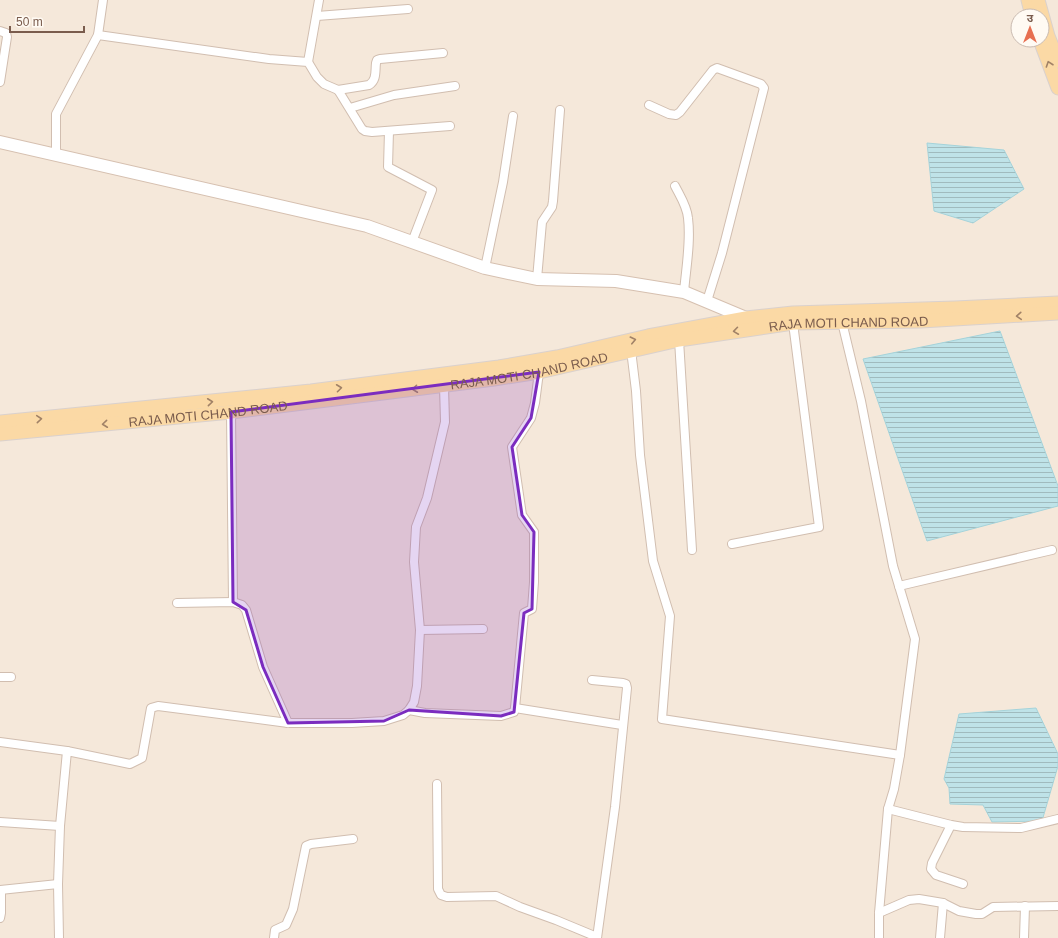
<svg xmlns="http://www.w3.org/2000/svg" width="1058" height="938" viewBox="0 0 1058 938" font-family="Helvetica,'Noto Sans Devanagari',sans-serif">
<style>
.residential{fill:#f5e8da;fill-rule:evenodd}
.water{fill:url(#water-rules);stroke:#a5d3da}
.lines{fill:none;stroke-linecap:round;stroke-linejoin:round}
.street-casing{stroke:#d1beb0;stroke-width:10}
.secondary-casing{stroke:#d6c0b0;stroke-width:14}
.primary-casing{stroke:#dad1cd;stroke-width:15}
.street{stroke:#fff;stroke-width:8}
.secondary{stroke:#fff;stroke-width:12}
.primary{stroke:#fbd9a5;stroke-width:13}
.oneway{stroke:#a18267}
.marked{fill:#7b2cbf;fill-opacity:0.2;stroke:#7b2cbf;stroke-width:3;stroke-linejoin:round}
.labels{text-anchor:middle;stroke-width:3.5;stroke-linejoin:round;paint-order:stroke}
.street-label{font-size:13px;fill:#7a5c4d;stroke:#fffaf3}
</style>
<defs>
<pattern id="water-rules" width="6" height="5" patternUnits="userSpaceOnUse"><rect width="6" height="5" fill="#bfe3e8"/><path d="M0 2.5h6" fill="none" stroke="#a0bbbe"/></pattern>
</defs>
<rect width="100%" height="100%" fill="#fdf6ec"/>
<path class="residential" d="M0,0H1058V938H0ZM1018,16H1042V40H1018Z"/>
<g class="water">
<path d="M927,143L1004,150L1024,189L973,223L934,211Z"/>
<path d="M1000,331L1058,486V506L927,541L863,359Z"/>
<path d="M1036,708L1058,754V766L1042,821L992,822L983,805L950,804L949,788L944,779L959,714Z"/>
</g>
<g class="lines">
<g class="street-casing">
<g id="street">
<path d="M317,16L408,9"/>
<path d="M0,31L6,33L7,37L0,82"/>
<path d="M98,35L269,59L308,62L317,77L324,84L338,90L362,129L365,131L372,132L450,126"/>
<path d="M308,62L319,0"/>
<path d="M338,90L369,85C377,80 375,71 376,63L377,60L380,59L443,53"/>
<path d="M649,105L669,114L676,115L680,112L713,70L717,68L761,84L764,88L722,253L707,301"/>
<path d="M350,108L394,95L455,86"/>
<path d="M389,131L388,167L432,190L412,242"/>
<path d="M56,155V114L98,35L103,0"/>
<path d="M675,186C680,196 687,206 688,218C691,242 686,268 684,292"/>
<path d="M485,268L503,182L513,116"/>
<path d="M537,279L542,222L552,207L553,201L560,110"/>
<path d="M842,322L861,401L893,566L915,639L900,755L894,789L888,809L879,913V938"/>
<path d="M679,340L692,550"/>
<path d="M631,350L636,391L640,455L653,561L670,616L662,719L900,755"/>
<path d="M231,412L233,602"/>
<path d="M732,544L819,527L793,323"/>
<path d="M899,586L1052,550"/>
<path d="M177,603L233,602L242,605L246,610L263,667L288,723"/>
<path d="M420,630L483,629"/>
<path d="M0,677H11"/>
<path d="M592,680L623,683L626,684L627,688L615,807L597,938"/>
<path d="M515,708L622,725"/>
<path d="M409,710L425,713L501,716L514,712L515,708L524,613L532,609L534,582V532L522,515L512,447L531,418L535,403L539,372"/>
<path d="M0,742L67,751"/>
<path d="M437,784L438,889L441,895L447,897L496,896L520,907L556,920L597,937"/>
<path d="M888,809L951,825L963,827L1021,828L1058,819"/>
<path d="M0,822L60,826L67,751L130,764L142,758L151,708L158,706L288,723H352L384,721L403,715L409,710L414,702L417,686L420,630L414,562L416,527L427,498L445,422L444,386"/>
<path d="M951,825L932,863L931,869L936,875L963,884"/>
<path d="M0,890L58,884"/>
<path d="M879,913L909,900L919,899L943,903L959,911L976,914H982L993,907L1058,906"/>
<path d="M0,918L1,913V890"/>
<path d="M59,938L58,884L60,826"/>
<path d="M274,938L275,930L286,925L293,909L306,846L311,844L353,839"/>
<path d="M940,938L943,903"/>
<path d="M1024,938L1025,906"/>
</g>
</g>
<g class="secondary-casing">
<path id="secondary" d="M0,142L367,226L485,268L537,279L616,281L684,292L746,318L750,321"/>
</g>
<g class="primary-casing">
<g id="primary">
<path d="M1028,0L1032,16"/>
<path d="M1038,0L1048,36L1058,61"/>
<path d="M1040,40L1058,88"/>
<path d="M0,422L311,391L499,367L557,357L648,336L746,318L793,313L955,308L1058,303"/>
<path id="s1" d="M0,434L231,412L494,379L539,372L679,340L793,323L921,321L1058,313"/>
</g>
</g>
<use href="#street" class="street"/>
<use href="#secondary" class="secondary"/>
<use href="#primary" class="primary"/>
</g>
<defs><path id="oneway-chevron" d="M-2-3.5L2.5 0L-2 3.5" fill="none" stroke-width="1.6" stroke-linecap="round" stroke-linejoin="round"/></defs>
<g class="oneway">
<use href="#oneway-chevron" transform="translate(1049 64) rotate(-109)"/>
<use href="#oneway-chevron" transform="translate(1019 316) rotate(176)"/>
<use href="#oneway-chevron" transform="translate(736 331) rotate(172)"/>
<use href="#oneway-chevron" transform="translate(633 340) rotate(-13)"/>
<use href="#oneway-chevron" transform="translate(339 388) rotate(-7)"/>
<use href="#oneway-chevron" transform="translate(415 389) rotate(173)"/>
<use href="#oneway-chevron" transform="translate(210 402) rotate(-6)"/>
<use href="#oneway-chevron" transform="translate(39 419) rotate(-5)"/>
<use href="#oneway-chevron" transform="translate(105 424) rotate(174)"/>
</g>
<path class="marked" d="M539,372L531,418L512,447L522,515L534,532L532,609L524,613L514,712L501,716L409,710L384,721L288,723L263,667L246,610L233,602L231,412Z"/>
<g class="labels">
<g class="street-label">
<text dy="5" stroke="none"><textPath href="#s1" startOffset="857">RAJA MOTI CHAND ROAD</textPath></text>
<text dy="5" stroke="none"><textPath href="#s1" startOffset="533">RAJA MOTI CHAND ROAD</textPath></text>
<text dy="5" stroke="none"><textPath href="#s1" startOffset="209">RAJA MOTI CHAND ROAD</textPath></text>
</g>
</g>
<g transform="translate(1030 28)"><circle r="19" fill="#fffaf3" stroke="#cabbb1"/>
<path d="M0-3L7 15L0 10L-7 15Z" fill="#e76f51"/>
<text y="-6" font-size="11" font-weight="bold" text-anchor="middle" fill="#7a5c4d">उ</text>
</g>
<path d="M10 26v6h74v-6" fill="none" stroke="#7a5c4d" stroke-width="2"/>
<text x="16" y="26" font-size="12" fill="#7a5c4d" stroke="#fffaf3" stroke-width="3" paint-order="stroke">50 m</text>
</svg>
